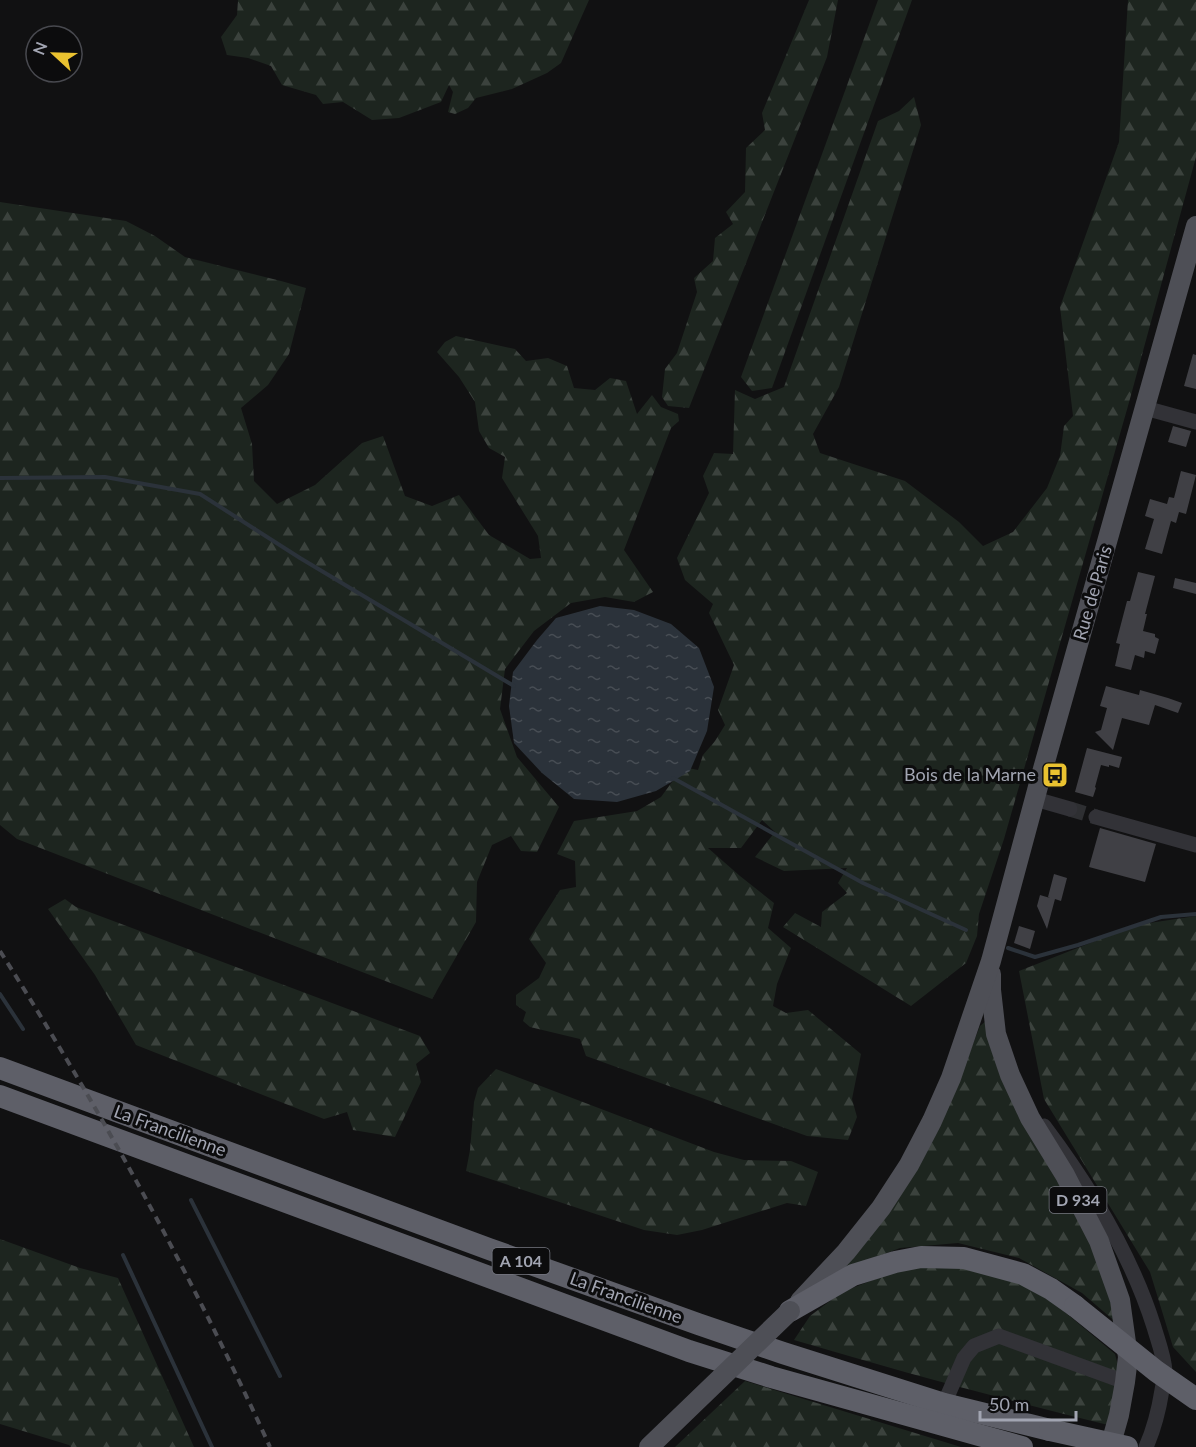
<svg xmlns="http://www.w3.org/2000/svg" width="1196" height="1447" viewBox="0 0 1196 1447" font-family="Lato,sans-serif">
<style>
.forest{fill:url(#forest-firs)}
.water{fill:url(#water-ripples)}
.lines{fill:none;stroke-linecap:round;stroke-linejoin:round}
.stream{stroke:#2b323a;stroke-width:4}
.building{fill:#404045}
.minor-tunnel{stroke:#2e2f32;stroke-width:15;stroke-dasharray:15 8;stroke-linecap:butt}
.minor{stroke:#323237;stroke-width:15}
.major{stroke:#4e4f56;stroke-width:20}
.highway{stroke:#5e5f68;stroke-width:22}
.rail{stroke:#4b4c52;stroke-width:4;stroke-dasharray:8 6;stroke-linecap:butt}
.major-bridge{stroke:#4e4f56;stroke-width:20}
.highway-bridge{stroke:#5e5f68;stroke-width:22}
.labels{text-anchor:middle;stroke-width:6;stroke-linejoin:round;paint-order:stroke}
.shield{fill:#0c0c0d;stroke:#757780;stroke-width:1.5}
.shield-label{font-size:16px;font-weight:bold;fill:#a2a5b2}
.street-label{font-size:18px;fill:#a2a5b2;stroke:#0c0c0d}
.poi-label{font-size:18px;fill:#a2a5b2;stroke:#0c0c0d;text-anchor:end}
</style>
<defs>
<pattern id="forest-firs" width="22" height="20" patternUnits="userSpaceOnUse" patternTransform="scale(1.5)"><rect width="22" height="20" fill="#1d251f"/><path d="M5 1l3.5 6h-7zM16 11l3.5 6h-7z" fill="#3b423d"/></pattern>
<pattern id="water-ripples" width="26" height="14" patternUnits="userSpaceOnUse" patternTransform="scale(1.5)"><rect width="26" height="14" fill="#2b323a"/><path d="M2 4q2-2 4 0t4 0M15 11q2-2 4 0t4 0" fill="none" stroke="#474d54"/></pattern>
</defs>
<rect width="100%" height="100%" fill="#111112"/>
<g class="forest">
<path d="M238,0H589L561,63L547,73L512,89L476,98L468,108L455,114L448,112L453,92L449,85L441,102L399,118L372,120L343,102L323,104L316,95L282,85L271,66L248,58L227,55L221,37L237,15Z"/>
<path d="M809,0H838L827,57L689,408L668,406L662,397L665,369L677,353L697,292L694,278L713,261L715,238L733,224L726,212L745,192L746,148L765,130L762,113Z"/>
<path d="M878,0H912L772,388L752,391L741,377Z"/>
<path d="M1128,0H1196V157L1128,406L1004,839L979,914L977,936L966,963L911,1006L783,927L795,913L821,927L822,912L847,893L838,883L847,868L784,871L755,857L775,832L762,820L741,848H708L740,876L774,903L768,928L791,948L777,984L773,1006L786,1013L808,1010L861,1054L852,1099L857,1117L848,1140L807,1136L586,1056L580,1039L530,1027L523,1021L526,1012L516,1005V995L539,978L546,963L529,939L560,890L576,887L575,861L557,854L574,821L637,811L661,797L683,767L698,770L703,755L715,741L725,725L718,710L734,665L709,613L713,604L685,580L677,558L709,493L703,476L714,453L733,454L735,390L755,399L784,387L878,121L899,111L914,97L921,125L839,387L813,434L820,453L905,481L959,522L983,546L1013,532L1047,488L1060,456L1064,426L1073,416L1060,307L1119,142Z"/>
<path d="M0,202L126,221L155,236L185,257L281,281L306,288L289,354L268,385L241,408L252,444L254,481L277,504L315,485L362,443L383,436L405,496L432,506L459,495L489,535L530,559L541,558L538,536L502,478L505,457L489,448L479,431L475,402L459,377L437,352L445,342L456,336L515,349L526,361L548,358L567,366L574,388L595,390L610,378L626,381L637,414L652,395L661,407L678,414L679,421L671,428L624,550L653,592L634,602L605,597L571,603L534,631L505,669L500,709L517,757L559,807L537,852L521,851L511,836L492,845L477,882L476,922L432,999L17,839L0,825Z"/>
<path d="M65,899L76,907L420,1036L430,1053L416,1064L421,1082L395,1137L353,1130L347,1112L324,1119L136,1045L95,975L48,909Z"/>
<path d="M1196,916V1372L1173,1347L1150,1272L1044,1099L1019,971L1136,925Z"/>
<path d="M986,1021L1089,1234L1118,1324L1082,1293L1019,1258L958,1243L900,1248L832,1274L962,1072L980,1026Z"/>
<path d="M496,1069L714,1152L744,1160L791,1161L818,1172L806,1206L787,1203L702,1230L677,1235L644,1230L466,1171L470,1150L474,1102L478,1088Z"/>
<path d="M0,1239L80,1268L118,1278L194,1447H71L69,1445L0,1424Z"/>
<path d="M946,1263L1013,1280L1054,1303L1115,1354L1119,1370L1108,1425C1002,1399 898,1371 794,1340L810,1316L842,1292L891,1273Z"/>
<path d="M745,1381L961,1447H675Z"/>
</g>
<path class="water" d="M600,606L634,610L671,624L699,648L714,687L707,731L690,771L656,791L617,802L574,799L542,773L514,743L509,706L513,672L537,640L556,618Z"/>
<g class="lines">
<g class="stream">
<path d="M0,478L105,477L200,494L300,558L514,686"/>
<path d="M673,778L863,883L966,930"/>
<path d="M1008,948L1035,957L1078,945L1161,917L1196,914"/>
<path d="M0,994L23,1029"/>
<path d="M191,1200L280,1376"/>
<path d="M123,1255L212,1447"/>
</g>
</g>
<g class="building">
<path d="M1193,354L1196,355V389L1184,386Z"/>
<path d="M1173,426L1191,431L1186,447L1168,442Z"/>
<path d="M1181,471L1196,475L1186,514L1179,512L1176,523L1171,521L1162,554L1145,549L1154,519L1145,516L1150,499L1167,504L1169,497L1174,498Z"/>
<path d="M1138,572L1155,576L1145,614H1147L1143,631L1155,634V637L1159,639L1155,654L1145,651L1144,658L1135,655L1131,670L1115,666L1120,644L1116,643L1127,601H1130Z"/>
<path d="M1175,578L1196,583V594L1173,588Z"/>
<path d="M1106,686L1139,695L1140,690L1168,698L1182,703L1178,713L1155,705L1149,725L1122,718L1113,750L1095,732L1101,730L1107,708L1100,706Z"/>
<path d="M1087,748L1122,757L1119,768L1109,765V767L1101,765L1095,787L1096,788L1093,797L1075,792Z"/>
<path d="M1100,828L1156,844L1145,882L1089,867Z"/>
<path d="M1054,874L1067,878L1061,901L1055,899L1047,929L1037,906L1040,895L1050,898L1048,897Z"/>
<path d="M1019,926L1035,931L1030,949L1014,943Z"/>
</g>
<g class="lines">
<path class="minor-tunnel" d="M1070,809L1096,817"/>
<g class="minor">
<path d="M1145,408L1196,422"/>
<path d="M1035,799L1070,809"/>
<path d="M1096,817L1196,845"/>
<path d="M1044,1126C1090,1187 1131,1254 1154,1327C1158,1341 1164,1356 1165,1371C1165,1377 1163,1384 1162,1390C1159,1409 1154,1429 1146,1447"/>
<path d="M944,1404L964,1358L974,1346L999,1336L1125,1382"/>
</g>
<g class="major">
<path d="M991,974V990L996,1034L1010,1075L1030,1118L1065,1175L1099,1241L1120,1300L1128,1357L1125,1382L1119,1415L1110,1447"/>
<path d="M800,1301L846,1252L881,1208L909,1165L932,1121L951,1078L991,961L1039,783L1196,226"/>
</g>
<g class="highway">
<path d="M0,1068L489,1249L698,1324L783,1353L944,1404L1050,1430"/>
<path d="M0,1096L689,1351L771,1377L1022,1447"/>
<path d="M790,1311L853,1275L895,1262L921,1257L964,1258L1023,1274L1051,1289L1075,1306"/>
</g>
<path class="rail" d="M0,951C101,1110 192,1276 270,1447"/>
<path class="major-bridge" d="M649,1447L790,1311"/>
<g class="highway-bridge">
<path d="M1075,1306L1156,1371L1196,1399"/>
<path d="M1050,1430L1127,1447"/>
</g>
</g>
<defs>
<g id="bus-square" transform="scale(1.35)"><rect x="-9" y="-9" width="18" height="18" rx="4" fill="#eac230" stroke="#0c0c0d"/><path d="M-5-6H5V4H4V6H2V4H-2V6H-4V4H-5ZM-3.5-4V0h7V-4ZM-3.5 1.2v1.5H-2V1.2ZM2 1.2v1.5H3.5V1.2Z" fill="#111"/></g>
</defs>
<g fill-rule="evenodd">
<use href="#bus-square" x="1055" y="775"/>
</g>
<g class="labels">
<g class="shield">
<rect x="1049.5" y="1187" width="57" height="26" rx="4.5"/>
<rect x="492.5" y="1248" width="57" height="26" rx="4.5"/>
</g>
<g class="shield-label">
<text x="1078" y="1206">D 934</text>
<text x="521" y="1267">A 104</text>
</g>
<g class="street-label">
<text transform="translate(1093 593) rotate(-74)" y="6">Rue de Paris</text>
<text transform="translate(170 1131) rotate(20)" y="6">La Francilienne</text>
<text transform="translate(626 1298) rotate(20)" y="6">La Francilienne</text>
</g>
<g class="poi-label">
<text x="1036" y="781">Bois de la Marne</text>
</g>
</g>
<g transform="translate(54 54) rotate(292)"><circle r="28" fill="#0c0c0d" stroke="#48494f" stroke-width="1.5"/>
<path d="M0-4.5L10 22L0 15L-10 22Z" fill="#eac230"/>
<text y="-9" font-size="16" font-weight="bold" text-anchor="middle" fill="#a2a5b2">N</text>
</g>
<path d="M980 1411v9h96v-9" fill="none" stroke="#a2a5b2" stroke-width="3"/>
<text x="989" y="1411" font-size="18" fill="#a2a5b2" stroke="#0c0c0d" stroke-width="4.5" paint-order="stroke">50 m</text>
</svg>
